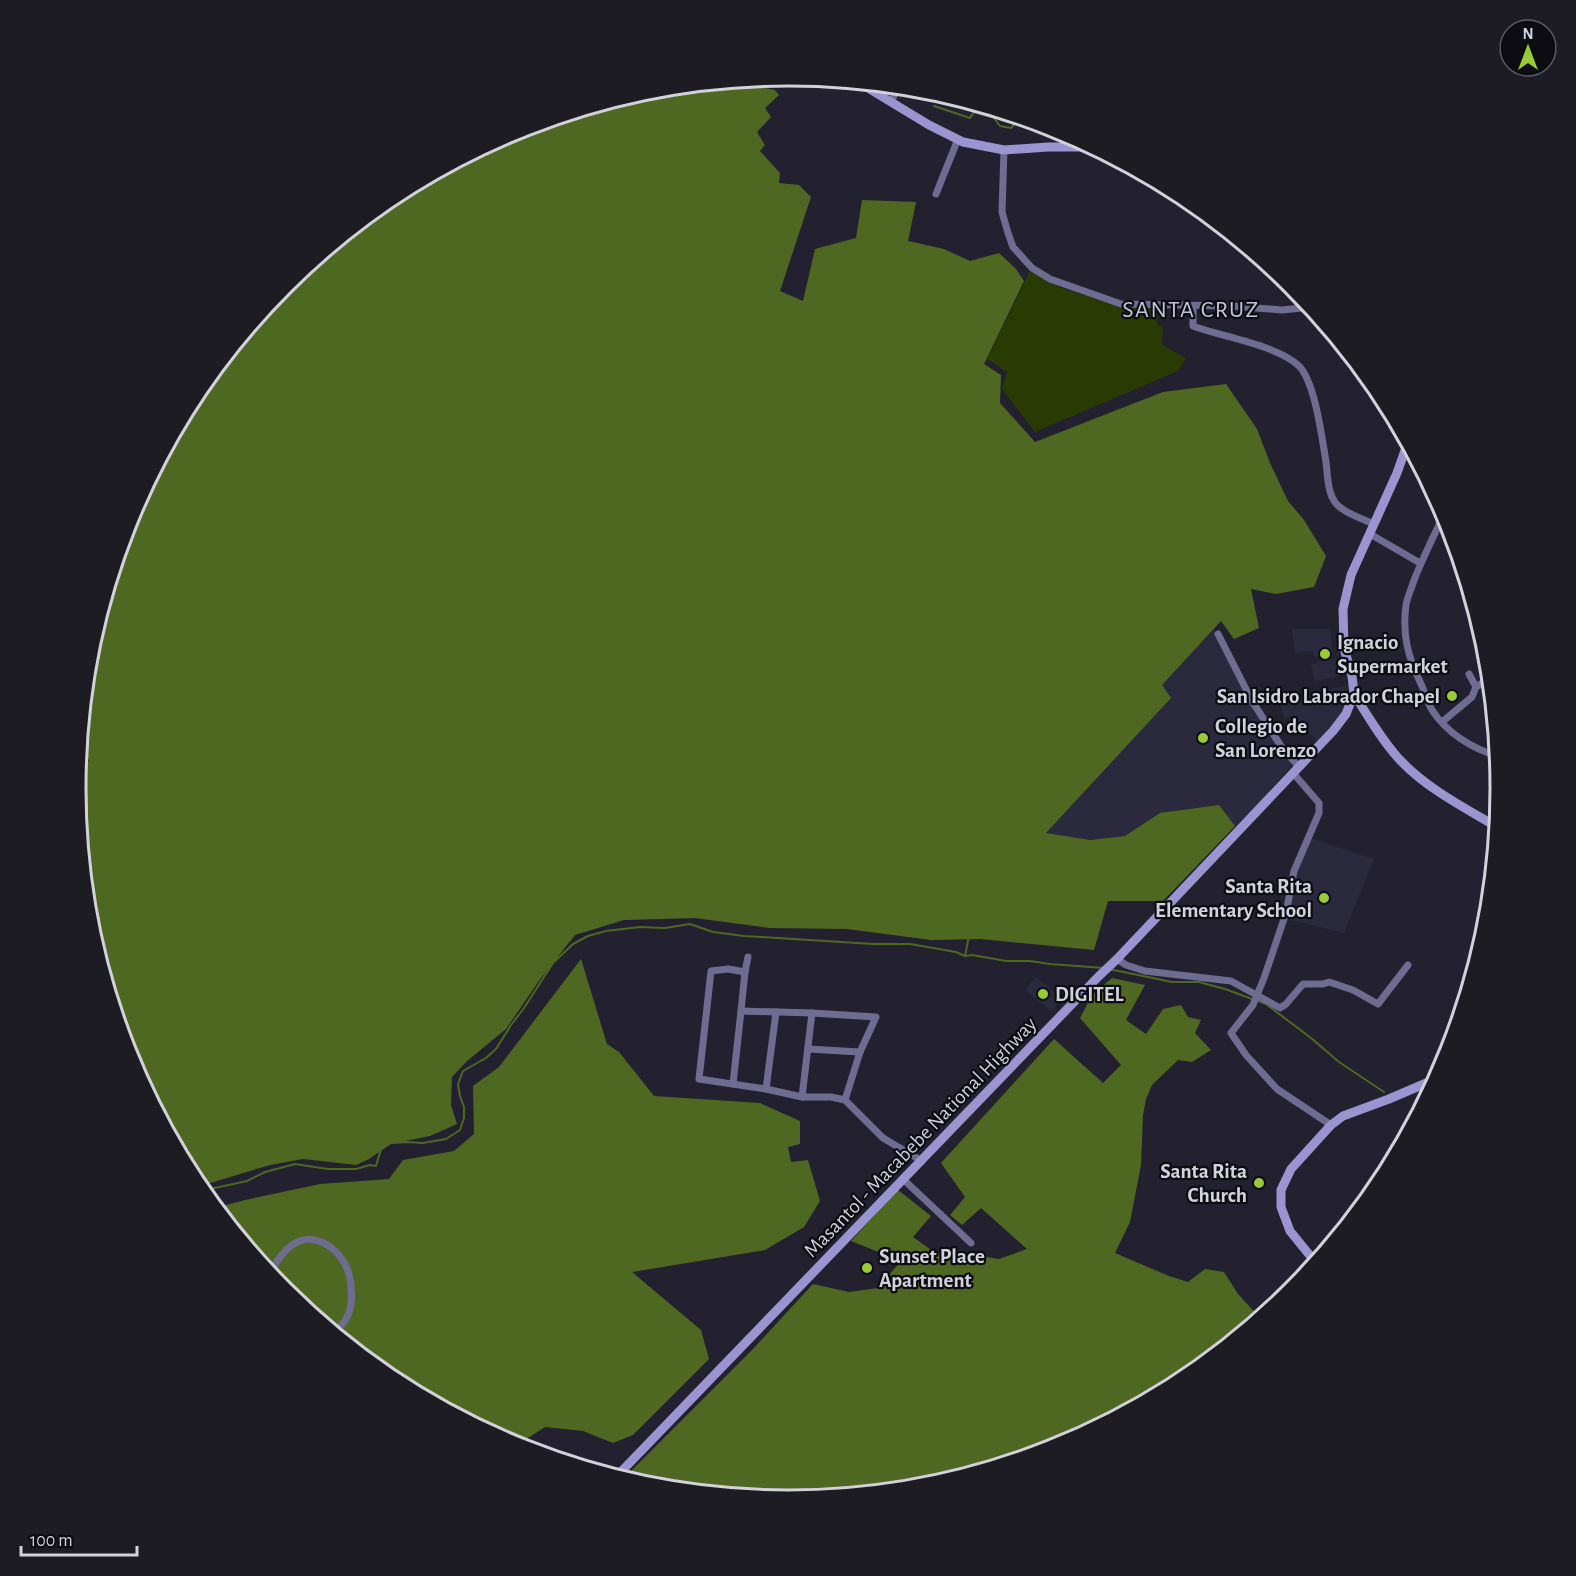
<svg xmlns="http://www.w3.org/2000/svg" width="1576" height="1576" viewBox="0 0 1576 1576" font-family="'Alegreya Sans',sans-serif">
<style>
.built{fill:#2b293d}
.green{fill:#293b03}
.water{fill:#4f6821}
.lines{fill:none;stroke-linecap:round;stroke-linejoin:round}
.stream{stroke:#4f6821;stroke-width:2}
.street{stroke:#6f6c91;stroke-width:7}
.secondary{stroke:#9a94d0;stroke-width:9}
.poi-dot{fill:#99cb35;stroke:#0c0c12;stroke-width:2}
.labels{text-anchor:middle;stroke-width:4.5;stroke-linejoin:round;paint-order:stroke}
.poi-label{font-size:21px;font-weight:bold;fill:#d2d2dc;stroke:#0c0c12;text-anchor:start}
.street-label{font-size:21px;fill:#d2d2dc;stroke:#0c0c12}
.quarter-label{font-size:24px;letter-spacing:1.5px;fill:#c4c3d6;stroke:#0c0c12}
.rim{fill:none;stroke:#d2d2dc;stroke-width:3}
</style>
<rect width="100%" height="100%" fill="#232130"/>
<g class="built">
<path d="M1214,629L1254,711L1292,764L1261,803L1235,826L1218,806L1160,813L1125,836L1090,840L1046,833L1170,698L1161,685Z"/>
<path d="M1292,629H1330L1333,655L1314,657L1313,651L1295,653Z"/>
<path d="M1336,658L1340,676L1315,681L1311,664Z"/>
<path d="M1347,685L1346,705L1343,712L1318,742L1293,716L1285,719L1280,706L1317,693Z"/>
<path d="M1311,838L1374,859L1344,933L1286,919L1294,876Z"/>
<path d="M1036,977L1062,998L1051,1011L1025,990Z"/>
</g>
<path class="green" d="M1030,271L1061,288L1121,307L1158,308L1157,325L1163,326L1162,345L1186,358L1178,371L1035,432L1002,389L1007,372L987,359Z"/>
<g class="water">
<path d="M751,79L754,86L775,90L779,95L765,108L771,117L757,132L765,145L760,151L780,173L779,183L799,185L811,197L780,291L803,301L815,249L856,238L862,200L916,202L908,241L944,249L970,261L999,253L1016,269L1024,281L984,364L1001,375L1000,403L1035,442L1163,392L1226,384L1257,429L1270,463L1288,501L1304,520L1326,556L1314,587L1276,594L1251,589L1259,628L1234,639L1221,621L1162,685L1171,698L1046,833L1090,840L1125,836L1160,813L1219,805L1235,826L1163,901H1108L1094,950L980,939L931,940L847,929L769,928L695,918L624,920L575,935L541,978L506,1029L467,1061L452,1077L451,1105L457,1124L430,1136L391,1144L369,1159L356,1165L303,1159L270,1165L197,1187L129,1061L89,927L75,788L77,767L89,761L80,739L89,649L129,515L195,392L284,284L392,195L515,129L649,89Z"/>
<path d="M581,959L607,1044L619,1052L654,1096L760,1103L800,1121V1144L788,1147L791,1162L808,1160L820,1201L804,1227L765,1250L632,1272L701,1330L709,1359L633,1435L613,1443L583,1431L545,1427L517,1445L516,1447L392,1381L284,1292L215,1208L245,1200L320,1184L389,1179L403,1160L454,1151L474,1134L473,1086L499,1067Z"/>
<path d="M1112,978L1145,985L1126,1020L1146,1034L1163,1009L1181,1005L1188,1017L1201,1020L1195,1033L1211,1050L1192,1062L1178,1060L1152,1085L1146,1099L1143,1115L1141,1165L1130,1222L1115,1253L1169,1276L1188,1282L1205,1269L1224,1272L1238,1294L1260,1318L1240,1335H1236L1233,1340L1184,1381L1179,1379L1175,1386L1061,1447L927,1487L788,1501L649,1487L623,1479L753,1349L813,1284L849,1292L878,1288L901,1261L851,1241L898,1190L931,1216L913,1237L934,1252L967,1254L999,1259L1027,1249L981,1208L962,1225L950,1215L965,1197L941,1163L1054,1039L1103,1083L1121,1065L1080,1018L1092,995Z"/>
</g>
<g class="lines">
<g class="stream">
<path d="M934,106L970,118L974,112L994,118L1000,126L1011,128L1020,118H1023"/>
<path d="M965,956L969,936"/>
<path d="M1109,969L1172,982H1199L1225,989L1252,999"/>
<path d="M1258,1001L1266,1004L1311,1038L1339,1062L1384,1092"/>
<path d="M393,1143L406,1142L423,1143L446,1139L460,1130L464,1118V1107L460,1096L458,1084L463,1071L486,1058L496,1049L511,1025L524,1008L553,963L573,944L588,936L606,931L640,927L665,928L690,924L713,932L744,936L873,944H910L956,952L965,956L972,955L1006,961H1030L1050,964L1104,968"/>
<path d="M201,1191L247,1181L265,1172L295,1164L328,1169H356L370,1165L376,1166L381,1149"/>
</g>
<g class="street">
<path d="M891,102L899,86"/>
<path d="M1004,150L1002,212L1008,233L1013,247L1032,268L1050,279L1121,304L1232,306L1282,310L1311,307"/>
<path d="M936,194L958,139"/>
<path d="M1193,306V326C1222,337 1277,345 1299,366C1315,382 1322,438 1326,462C1328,477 1327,499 1341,508C1350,515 1363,519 1374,524"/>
<path d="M1445,512C1434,536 1422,559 1413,583C1411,590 1407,598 1406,605C1402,635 1408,657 1421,684C1425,692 1427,702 1432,710C1446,732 1472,749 1498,756"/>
<path d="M1370,534L1420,563"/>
<path d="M1218,634L1252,701L1281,746L1299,767"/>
<path d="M1469,674L1476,687"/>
<path d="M1442,722L1472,697L1476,687L1490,678"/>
<path d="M1293,773L1319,803V813L1294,871L1286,913L1264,978L1253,1005L1231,1033L1246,1055L1277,1089L1331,1125"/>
<path d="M1117,959L1126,965L1145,971L1231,981L1280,1008L1286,1004L1303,984H1323L1329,982L1353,990L1378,1004L1408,965"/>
<path d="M745,972L748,957"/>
<path d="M1460,1007L1462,1010"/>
<path d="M808,1049L860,1052"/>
<path d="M733,1084L741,1011"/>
<path d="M766,1089L776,1012"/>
<path d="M802,1097L812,1013"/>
<path d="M845,1100L860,1052L876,1017L812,1013L741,1011L745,972L728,969L711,971L699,1079L766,1089L802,1097H831L845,1100L883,1138L922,1161"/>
<path d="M904,1180L971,1243"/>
<path d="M269,1274C275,1264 282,1252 292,1245C315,1229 342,1250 349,1274C352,1285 353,1304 348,1315C345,1323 339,1328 333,1332"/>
</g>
<g class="secondary">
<path d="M862,82L868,88L929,125L963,142L1004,150L1048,147H1094"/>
<path d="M1354,694C1367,715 1385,745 1402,762C1428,789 1465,808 1497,827"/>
<path d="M1316,1263L1290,1231L1281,1207V1190L1291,1169L1331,1125L1343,1116L1389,1099L1438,1078"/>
<path d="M616,1477L1099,976L1117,959L1333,731L1346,714L1354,694L1352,676L1344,648L1343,609L1351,575L1397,473L1408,442"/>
</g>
</g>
<g class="poi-dot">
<circle cx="1325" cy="654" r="6"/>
<circle cx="1452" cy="696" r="6"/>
<circle cx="1203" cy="738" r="6"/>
<circle cx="1324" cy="898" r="6"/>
<circle cx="1043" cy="994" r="6"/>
<circle cx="1259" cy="1183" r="6"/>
<circle cx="867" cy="1268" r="6"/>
</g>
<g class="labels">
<g class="poi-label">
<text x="1337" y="649">Ignacio<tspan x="1337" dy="24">Supermarket</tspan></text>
<text x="1440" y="703" text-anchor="end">San Isidro Labrador Chapel</text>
<text x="1215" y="733">Collegio de<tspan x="1215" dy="24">San Lorenzo</tspan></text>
<text x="1312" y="893" text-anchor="end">Santa Rita<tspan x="1312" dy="24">Elementary School</tspan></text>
<text x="1055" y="1001">DIGITEL</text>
<text x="1247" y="1178" text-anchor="end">Santa Rita<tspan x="1247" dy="24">Church</tspan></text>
<text x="879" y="1263">Sunset Place<tspan x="879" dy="24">Apartment</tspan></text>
</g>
<g class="street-label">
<text transform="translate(920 1137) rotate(-46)" y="7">Masantol - Macabebe National Highway</text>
</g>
<g class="quarter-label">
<text x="1191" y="317">SANTA CRUZ</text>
</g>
</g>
<path d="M0 0H1576V1576H0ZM86 788a702 702 0 1 1 1404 0a702 702 0 1 1-1404 0Z" fill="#1c1c22" fill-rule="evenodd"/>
<path class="rim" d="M86 788a702 702 0 1 1 1404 0a702 702 0 1 1-1404 0Z"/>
<g transform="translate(1528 48)"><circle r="28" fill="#0c0c12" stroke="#5b5b63" stroke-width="1.5"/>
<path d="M0-4.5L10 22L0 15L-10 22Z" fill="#99cb35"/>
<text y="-9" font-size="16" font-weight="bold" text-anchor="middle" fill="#d2d2dc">N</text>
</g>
<path d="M21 1546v9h116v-9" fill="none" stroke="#d2d2dc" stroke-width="3"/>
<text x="30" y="1546" font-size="18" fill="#d2d2dc" stroke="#0c0c12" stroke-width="4.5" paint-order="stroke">100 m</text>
</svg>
